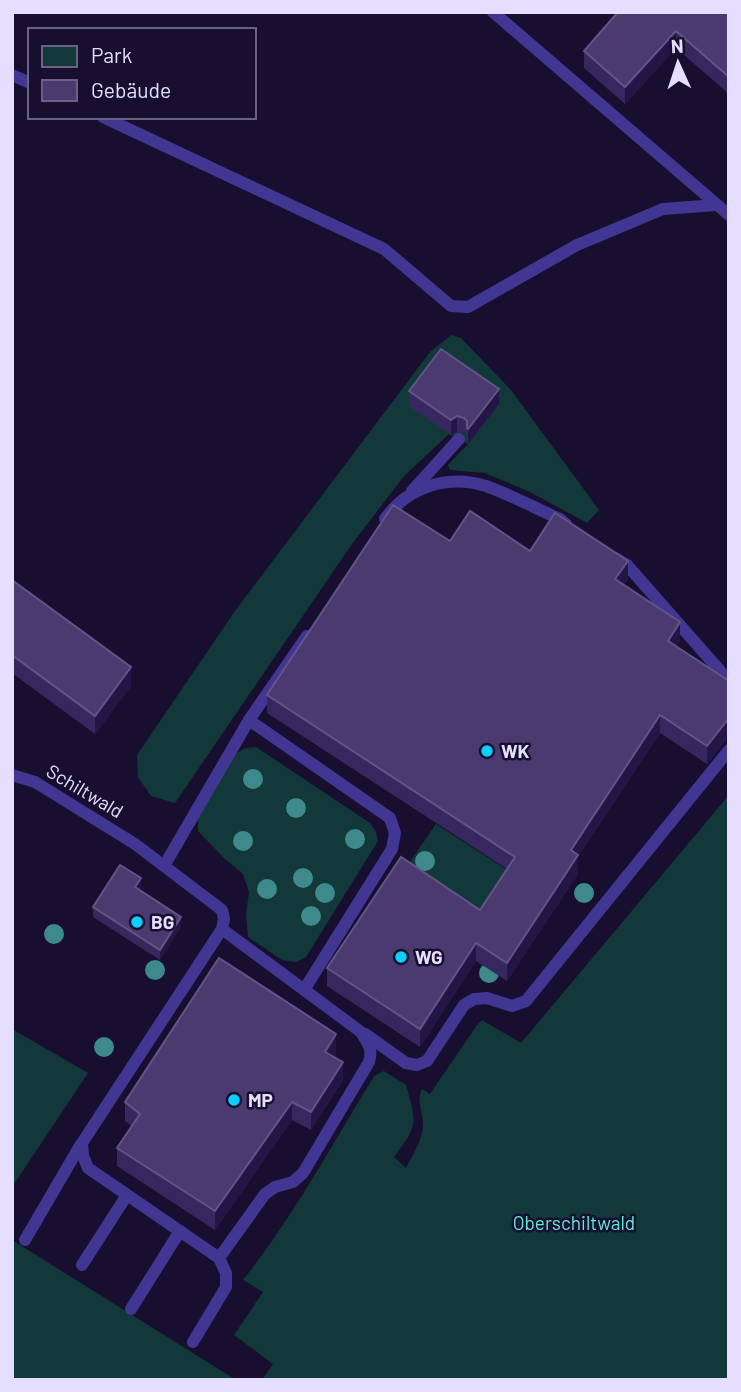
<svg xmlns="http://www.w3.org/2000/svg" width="741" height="1392" viewBox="0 0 741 1392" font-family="Barlow,sans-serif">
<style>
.green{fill:#12383a}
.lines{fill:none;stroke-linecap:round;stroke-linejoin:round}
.lane{stroke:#423693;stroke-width:12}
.tree{fill:#3d898b}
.wall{fill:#37275f}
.shaded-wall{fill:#231545}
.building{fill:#4a3a70;stroke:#625487;stroke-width:2}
.poi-dot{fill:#0ad0ff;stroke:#180f30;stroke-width:2.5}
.labels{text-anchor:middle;stroke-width:5;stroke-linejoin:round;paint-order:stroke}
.poi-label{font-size:19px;font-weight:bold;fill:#e5deff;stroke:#180f30;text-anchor:start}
.street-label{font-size:19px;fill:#e5deff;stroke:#180f30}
.park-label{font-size:19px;fill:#5cedd6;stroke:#180f30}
</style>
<rect width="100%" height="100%" fill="#180f30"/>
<g class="green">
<path d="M451,335L461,338L511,390L599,510L587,523L530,492L485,473L450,470L448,465L468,444L449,434L404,476L352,544L175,803L151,796L138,777L137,755L235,611L430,352Z"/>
<path d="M256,747L370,823L376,832L378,841L306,957L296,962L282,960L248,937L246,915L249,892L243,874L225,859L198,831V819L235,754L246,748Z"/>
<path d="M729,795V1380H262L273,1364L234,1335L263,1292L243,1280C293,1217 332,1145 374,1076L384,1071L406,1085C417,1124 418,1125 394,1157L406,1168C413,1155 423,1139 423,1124C423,1112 416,1100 422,1089L430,1094L477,1025L482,1020L521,1043Z"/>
<path d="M436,824L515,875L464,953L401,875Z"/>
<path d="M12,1029L88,1073L12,1187Z"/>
<path d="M12,1240L236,1380H12Z"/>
</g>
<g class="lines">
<g class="lane">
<path d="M493,12L729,215"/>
<path d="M12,75L30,83"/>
<path d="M103,117L384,249L451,306L468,307L577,245L663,209L716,205"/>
<path d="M412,491L459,439"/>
<path d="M385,519C407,487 448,474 486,486C509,494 537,509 560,519L566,524"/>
<path d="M615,558L627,565L729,681"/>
<path d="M249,720L307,636"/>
<path d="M12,775L35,782L135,844L222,910L224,919L222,929L82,1143L83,1156L88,1168L219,1258L265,1194L275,1187L293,1182L303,1173L369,1062C373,1049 368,1044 361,1032L222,929"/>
<path d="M164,866L249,720L390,818L395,833L392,849L304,990"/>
<path d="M365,1034L406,1063L417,1065L427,1061L464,1005L474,999L487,998L512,1006L526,1001L729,750"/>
<path d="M25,1240L81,1144"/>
<path d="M82,1265L127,1195"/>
<path d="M131,1309L180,1231"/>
<path d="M193,1342L226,1287V1273L219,1258"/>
</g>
</g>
<g class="tree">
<circle cx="253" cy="779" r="10"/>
<circle cx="296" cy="808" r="10"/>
<circle cx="355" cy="839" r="10"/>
<circle cx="243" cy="841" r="10"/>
<circle cx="425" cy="861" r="10"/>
<circle cx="303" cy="878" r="10"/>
<circle cx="267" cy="889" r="10"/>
<circle cx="325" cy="893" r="10"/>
<circle cx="584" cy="893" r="10"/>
<circle cx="311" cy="916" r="10"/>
<circle cx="54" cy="934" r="10"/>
<circle cx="155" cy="970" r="10"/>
<circle cx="489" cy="973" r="10"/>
<circle cx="104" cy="1047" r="10"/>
</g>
<g class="wall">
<path d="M729,12V94L676,48L625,104L584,68V51Z"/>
<path d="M409,391L499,404L468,444L467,443V435L464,432L457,431L451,435L409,406Z"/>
<path d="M450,541L530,551L628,579L624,585L680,640L676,646L729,681V736L707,764L660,733L578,857V874L507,981L476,961L420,1047L327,986V968L480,910L507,869L267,713V695Z"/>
<path d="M12,580L131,686L95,734L12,673Z"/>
<path d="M141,888L140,890L181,927L160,960L93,917V907Z"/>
<path d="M336,1053L334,1057L343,1080L311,1130L292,1120L215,1230L117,1166V1148L132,1126L125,1121V1102Z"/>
</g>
<g class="shaded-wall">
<path d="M676,31V48L625,104V87Z"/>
<path d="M499,389V404L468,444V429Z"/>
<path d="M457,416V431L451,435V420Z"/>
<path d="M628,561V579L615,598V579Z"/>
<path d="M680,622V640L668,659V641Z"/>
<path d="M131,667V686L95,734V716Z"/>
<path d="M660,715V733L578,857V874L507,981V963L571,850Z"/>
<path d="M729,718V736L707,764V746Z"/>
<path d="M141,878V888L135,898V887Z"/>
<path d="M181,917V927L160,960V950Z"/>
<path d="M476,943V961L420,1047V1029Z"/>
<path d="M336,1034V1053L325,1070V1052Z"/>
<path d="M343,1062V1080L311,1130V1112Z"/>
<path d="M292,1102V1120L215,1230V1211Z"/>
</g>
<g class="building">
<path d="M618,12H729V77L676,31L625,87L584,51Z"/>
<path d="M441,349L499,389L468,429L467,428V421L464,418L457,416L451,420L409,391Z"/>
<path d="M393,505L450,541L470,511L530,551L555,513L628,561L615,579L680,622L668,641L729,681V718L707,746L660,715L571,850L578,855L507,963L476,943L420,1029L327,968L401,857L480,910L515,857L267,695Z"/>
<path d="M12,580L131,667L95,716L12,655Z"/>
<path d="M120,865L141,878L135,887L181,917L160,950L93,907Z"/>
<path d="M219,958L336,1034L325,1052L343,1062L311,1112L292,1102L215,1211L117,1148L140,1114L125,1102Z"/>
</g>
<g class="poi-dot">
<circle cx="487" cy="751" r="7"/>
<circle cx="137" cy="922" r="7"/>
<circle cx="401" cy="957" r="7"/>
<circle cx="234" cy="1100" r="7"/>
</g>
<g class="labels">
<g class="poi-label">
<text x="501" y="758">WK</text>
<text x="151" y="929">BG</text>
<text x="415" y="964">WG</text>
<text x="248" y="1107">MP</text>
</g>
<g class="street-label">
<text transform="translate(85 791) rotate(31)" y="7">Schiltwald</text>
</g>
<g class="park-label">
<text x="574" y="1230">Oberschiltwald</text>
</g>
</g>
<rect width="741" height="1392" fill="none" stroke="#e5deff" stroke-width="28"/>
<rect x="28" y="28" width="228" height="91" fill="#180f30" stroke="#6a6283" stroke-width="2"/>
<rect x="42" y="46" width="35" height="21" fill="#12383a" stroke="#6a6283" stroke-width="2"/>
<text x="91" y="63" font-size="21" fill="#e5deff">Park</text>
<rect x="42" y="80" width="35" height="21" fill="#4a3a70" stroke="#6a6283" stroke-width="2"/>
<text x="91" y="98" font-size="21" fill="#e5deff">Gebäude</text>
<g transform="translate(678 63) rotate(357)" stroke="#180f30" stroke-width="5" paint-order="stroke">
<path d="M0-5L12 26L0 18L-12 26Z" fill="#e5deff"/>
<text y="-10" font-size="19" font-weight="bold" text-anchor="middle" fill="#e5deff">N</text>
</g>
</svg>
